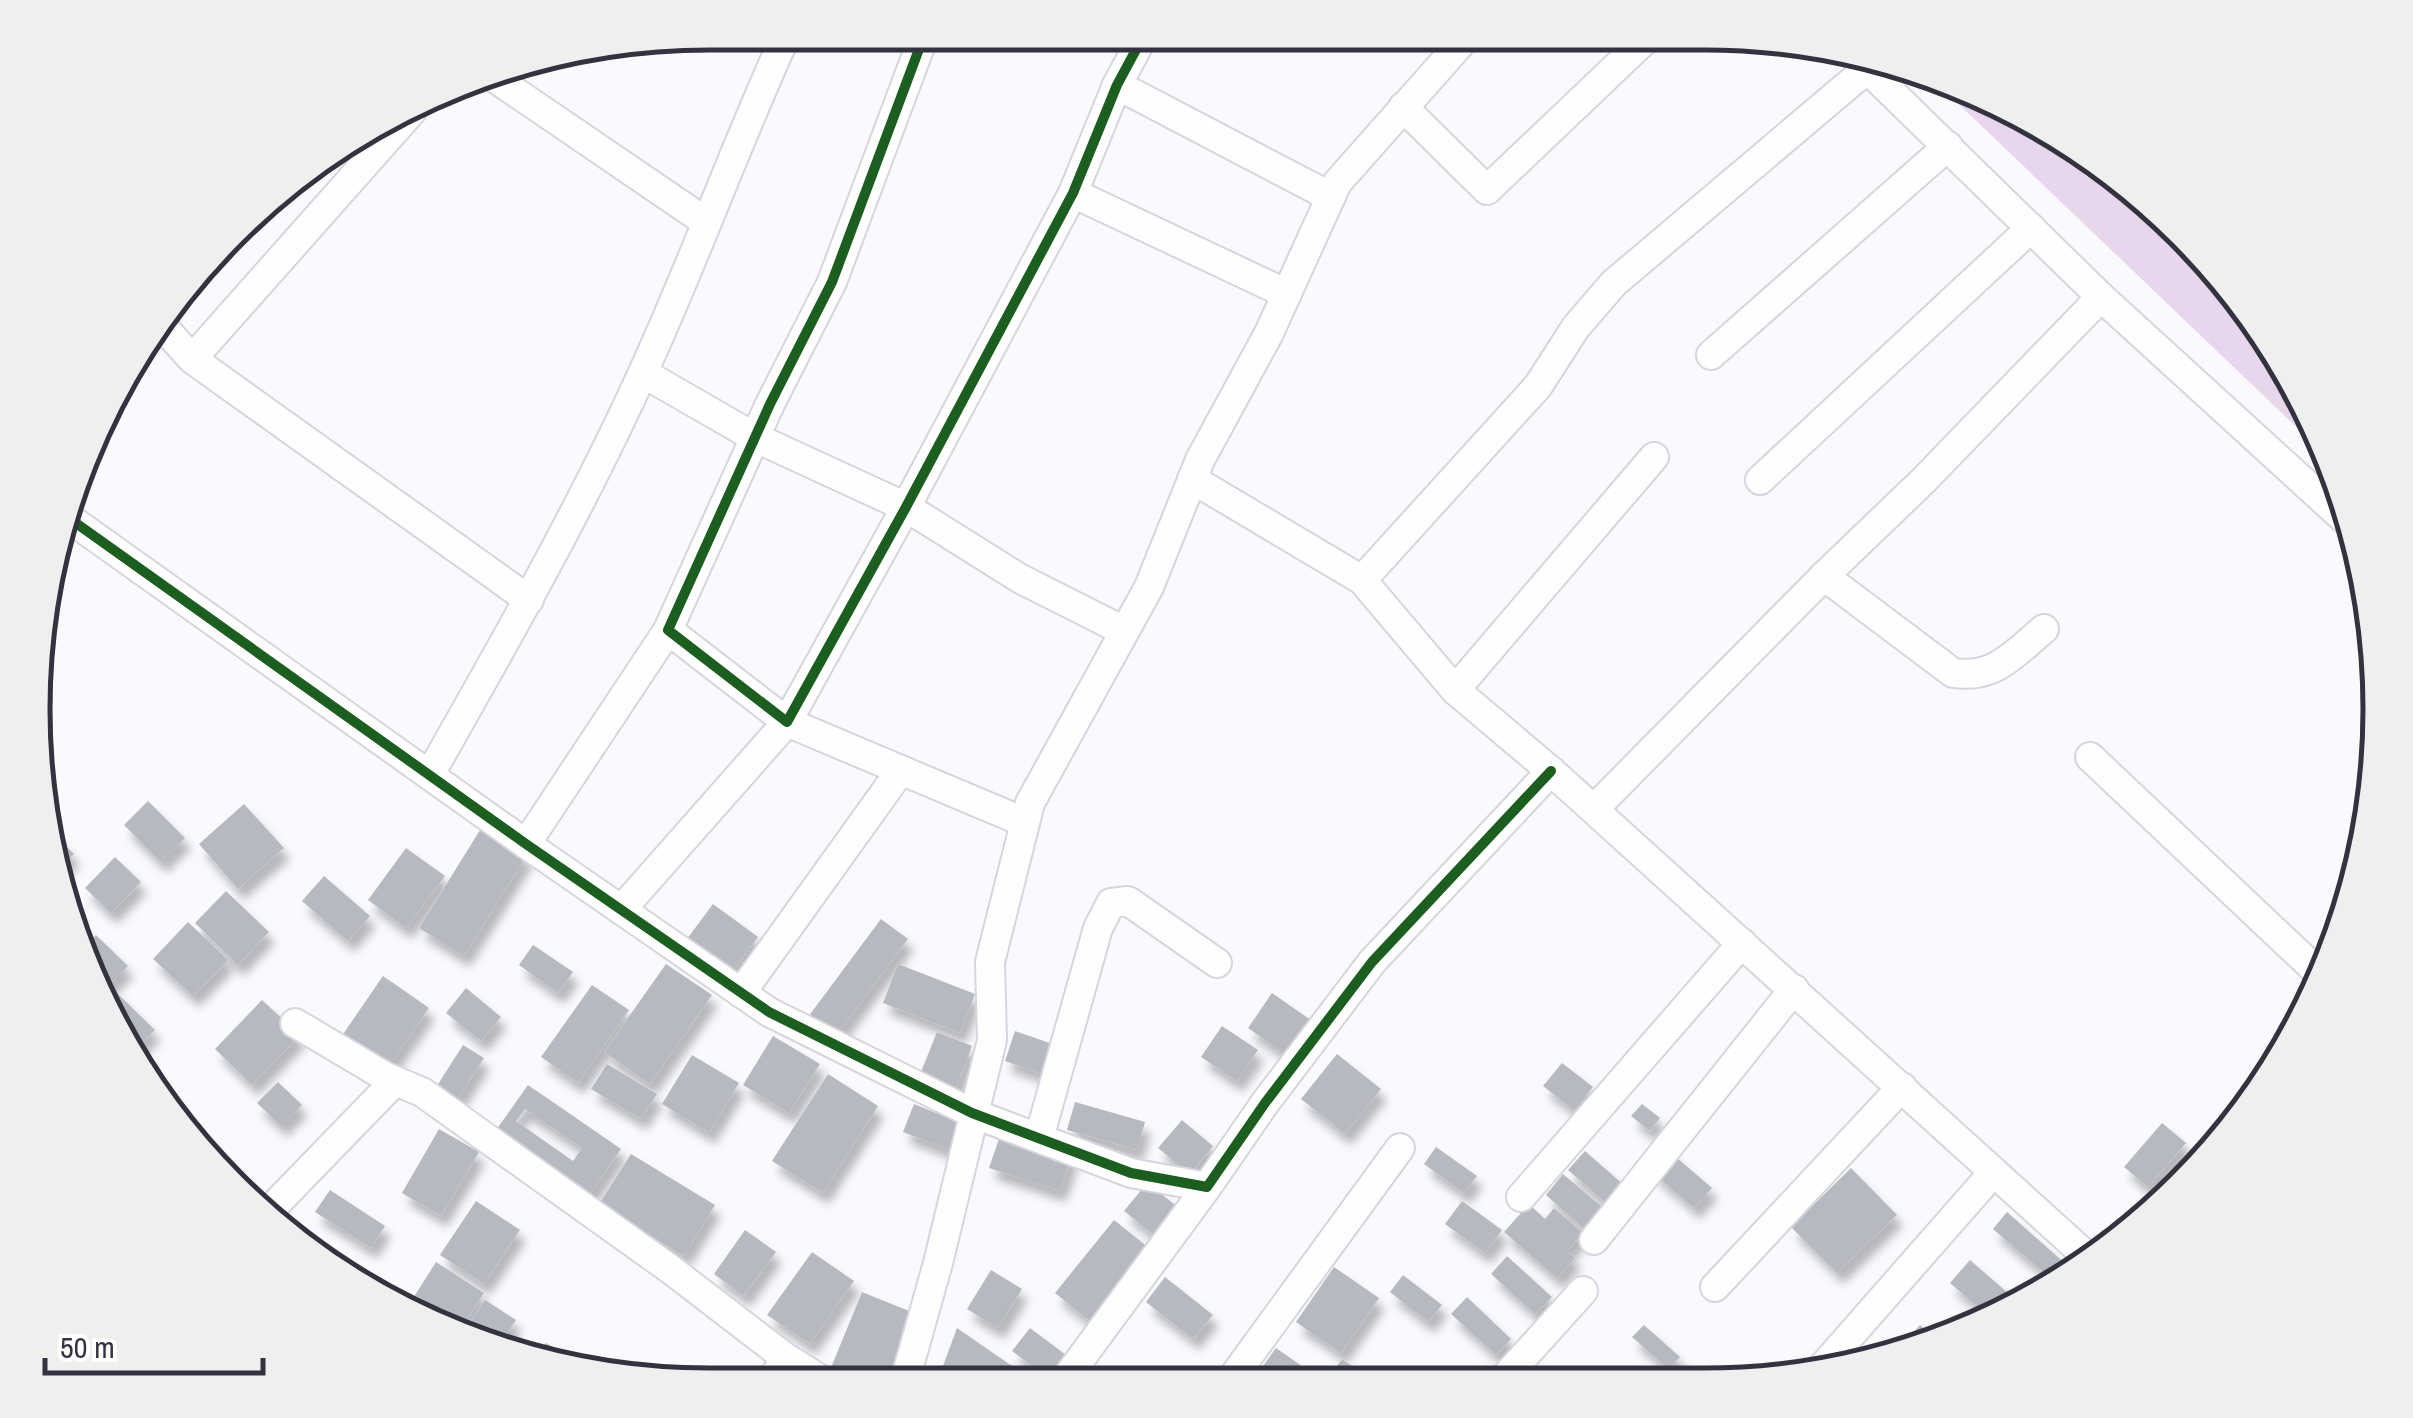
<svg xmlns="http://www.w3.org/2000/svg" width="2413" height="1418" viewBox="0 0 2413 1418" font-family="'Archivo Narrow',sans-serif">
<style>
.green{fill:#e8d6ec}
.building{fill:#b6b9c0;fill-rule:evenodd;filter:url(#shadow)}
.lines{fill:none;stroke-linecap:round;stroke-linejoin:round}
.street-casing{stroke:#d6d5de;stroke-width:32}
.street{stroke:#fefeff;stroke-width:28}
.cycleway-casing{stroke:#fff;stroke-width:16}
.cycleway{stroke:#1b5e20;stroke-width:10}
.rim{fill:none;stroke:#333340;stroke-width:5}
</style>
<defs>
<filter id="shadow"><feDropShadow dx="6" dy="11" stdDeviation="5" flood-color="#0004"/></filter>
</defs>
<rect width="100%" height="100%" fill="#f9f9fe"/>
<path class="green" d="M1921,68L2080,147L2183,231L2267,334L2333,462Z"/>
<g class="building">
<path d="M148,801L185,838L161,862L124,825Z"/>
<path d="M244,804L284,848L238,889L199,844Z"/>
<path d="M482,827L527,855L464,956L419,928Z"/>
<path d="M53,833L74,854L59,870Z"/>
<path d="M406,848L445,876L406,928L368,900Z"/>
<path d="M115,857L141,882L111,913L85,888Z"/>
<path d="M324,876L370,916L348,941L302,901Z"/>
<path d="M226,891L269,932L238,965L195,923Z"/>
<path d="M713,904L758,937L729,976L684,943Z"/>
<path d="M881,919L908,939L835,1037L808,1017Z"/>
<path d="M188,922L228,960L193,996L153,959Z"/>
<path d="M96,935L128,966L103,991L81,950Z"/>
<path d="M533,945L573,972L558,993L519,965Z"/>
<path d="M666,964L712,995L650,1084L604,1052Z"/>
<path d="M898,964L975,994L960,1033L883,1003Z"/>
<path d="M383,976L429,1008L386,1071L339,1040Z"/>
<path d="M592,985L629,1010L578,1083L541,1057Z"/>
<path d="M466,988L501,1017L481,1041L446,1013Z"/>
<path d="M114,990L155,1030L134,1050L107,998Z"/>
<path d="M1272,993L1315,1023L1291,1058L1248,1028Z"/>
<path d="M262,1000L300,1035L252,1085L215,1049Z"/>
<path d="M1222,1026L1258,1050L1237,1081L1201,1057Z"/>
<path d="M1015,1031L1061,1047L1051,1077L1005,1061Z"/>
<path d="M937,1032L972,1046L953,1096L917,1082Z"/>
<path d="M773,1036L820,1064L789,1113L743,1085Z"/>
<path d="M463,1045L484,1058L458,1099L437,1086Z"/>
<path d="M1337,1054L1381,1089L1345,1134L1301,1099Z"/>
<path d="M692,1055L739,1083L709,1133L662,1104Z"/>
<path d="M1562,1063L1593,1087L1574,1110L1543,1086Z"/>
<path d="M607,1064L657,1094L641,1119L591,1089Z"/>
<path d="M828,1074L878,1106L823,1193L772,1161Z"/>
<path d="M278,1082L302,1105L281,1126L257,1103Z"/>
<path d="M528,1085L621,1149L588,1197L494,1133ZM525,1109L582,1148L573,1161L516,1121Z"/>
<path d="M1075,1102L1145,1122L1137,1150L1067,1130Z"/>
<path d="M914,1104L965,1125L955,1152L903,1132Z"/>
<path d="M1642,1104L1660,1118L1650,1131L1631,1116Z"/>
<path d="M1182,1120L1213,1146L1190,1175L1158,1148Z"/>
<path d="M2162,1123L2186,1143L2148,1187L2124,1167Z"/>
<path d="M439,1129L479,1152L441,1216L402,1193Z"/>
<path d="M1002,1130L1073,1153L1060,1191L989,1168Z"/>
<path d="M1436,1147L1477,1176L1464,1193L1424,1164Z"/>
<path d="M1585,1151L1625,1186L1608,1205L1568,1170Z"/>
<path d="M1669,1151L1712,1188L1694,1208L1651,1171Z"/>
<path d="M631,1154L715,1205L684,1256L599,1204Z"/>
<path d="M1851,1168L1897,1215L1837,1273L1791,1227Z"/>
<path d="M1563,1174L1602,1207L1583,1228L1546,1195Z"/>
<path d="M1147,1183L1183,1211L1160,1240L1124,1211Z"/>
<path d="M330,1190L385,1226L371,1248L315,1212Z"/>
<path d="M476,1201L520,1230L484,1284L440,1255Z"/>
<path d="M1462,1201L1502,1230L1485,1253L1445,1224Z"/>
<path d="M1529,1204L1545,1219L1554,1208L1583,1233L1567,1251L1575,1258L1557,1278L1504,1232Z"/>
<path d="M2007,1212L2075,1272L2057,1284L1993,1229Z"/>
<path d="M1114,1220L1149,1248L1090,1321L1055,1293Z"/>
<path d="M745,1230L776,1252L744,1296L714,1274Z"/>
<path d="M812,1252L854,1281L810,1344L767,1315Z"/>
<path d="M1507,1256L1552,1297L1535,1314L1491,1274Z"/>
<path d="M1970,1260L2016,1300L2008,1311L1991,1318L1950,1283Z"/>
<path d="M436,1262L484,1293L458,1333L407,1308Z"/>
<path d="M1334,1267L1379,1298L1341,1353L1296,1322Z"/>
<path d="M991,1270L1022,1289L998,1328L967,1309Z"/>
<path d="M1403,1275L1442,1305L1428,1322L1390,1292Z"/>
<path d="M1165,1277L1213,1315L1193,1339L1146,1302Z"/>
<path d="M862,1292L914,1313L885,1384H851L828,1375Z"/>
<path d="M1467,1297L1511,1339L1496,1355L1451,1314Z"/>
<path d="M485,1300L516,1320L496,1350L462,1335Z"/>
<path d="M1644,1325L1680,1357L1668,1369L1632,1337Z"/>
<path d="M1920,1325L1938,1342L1909,1352L1901,1346Z"/>
<path d="M957,1328L1025,1375L1018,1384H974L943,1366Z"/>
<path d="M1030,1328L1070,1358L1053,1381L1012,1351Z"/>
<path d="M546,1343L565,1354L560,1363L537,1359Z"/>
<path d="M1276,1348L1306,1369L1296,1384H1250Z"/>
<path d="M1342,1359L1377,1384L1326,1382Z"/>
<path d="M1419,1368L1440,1384H1406Z"/>
</g>
<g class="lines">
<g class="street-casing">
<g id="street">
<path d="M925,33L832,282L770,404L668,630L787,722L906,507L1073,193L1117,85L1145,33"/>
<path d="M1853,55L2101,297L2352,526"/>
<path d="M486,72L706,222"/>
<path d="M1117,85L1331,197"/>
<path d="M1403,107L1487,190L1651,34"/>
<path d="M1073,193L1287,294"/>
<path d="M158,321L192,359L412,111"/>
<path d="M1711,355L1948,146"/>
<path d="M192,359L529,600"/>
<path d="M643,373L756,438L906,507L1019,578L1124,631"/>
<path d="M1192,479L1362,580L1455,690L1551,771L2091,1260"/>
<path d="M1760,480L2031,228"/>
<path d="M66,516L526,844L769,1012L972,1113L1131,1173L1207,1187L1265,1103L1372,962L1551,771"/>
<path d="M1824,576L1953,673C1995,679 2014,654 2044,629"/>
<path d="M1362,580L1538,386L1576,327L1614,283L1867,69"/>
<path d="M1455,690L1654,457"/>
<path d="M34,699L37,701"/>
<path d="M2090,757L2324,978"/>
<path d="M430,774C505,642 581,509 644,370C695,259 736,144 787,33"/>
<path d="M1594,809L1824,576L1923,481L2101,297"/>
<path d="M526,844L668,630"/>
<path d="M621,910L787,722L1024,822"/>
<path d="M741,993L901,770"/>
<path d="M295,1023L386,1077L422,1092L670,1269L786,1358L828,1384"/>
<path d="M1039,1138L1098,928L1111,903L1128,901L1217,963"/>
<path d="M1521,1197L1742,943"/>
<path d="M269,1211L395,1081"/>
<path d="M1594,1240L1794,989"/>
<path d="M1715,1287L1902,1087"/>
<path d="M1820,1370L1992,1174"/>
<path d="M769,1384L786,1358"/>
<path d="M904,1384L938,1263L992,1040L990,962L1030,803L1149,587L1200,460L1269,333L1337,183L1469,34"/>
<path d="M1062,1384L1207,1187"/>
<path d="M1228,1384L1400,1148"/>
<path d="M1499,1384L1583,1291"/>
</g>
</g>
<use href="#street" class="street"/>
<g class="cycleway-casing">
<g id="cycleway">
<path d="M925,33L832,282L770,404L668,630L787,722L906,507L1073,193L1117,85L1145,33"/>
<path d="M66,516L526,844L769,1012L972,1113L1131,1173L1207,1187L1265,1103L1372,962L1551,771"/>
</g>
</g>
<use href="#cycleway" class="cycleway"/>
</g>
<path d="M0 0H2413V1418H0ZM709 50H1704A659 659 0 0 1 2363 709V709A659 659 0 0 1 1704 1368H709A659 659 0 0 1 50 709V709A659 659 0 0 1 709 50Z" fill="#efeff0" fill-rule="evenodd"/>
<path class="rim" d="M709 50H1704A659 659 0 0 1 2363 709V709A659 659 0 0 1 1704 1368H709A659 659 0 0 1 50 709V709A659 659 0 0 1 709 50Z"/>
<path d="M45 1358v15h218v-15" fill="none" stroke="#333340" stroke-width="5"/>
<text x="60" y="1358" font-size="30" fill="#333340" stroke="#ffffff" stroke-width="8" paint-order="stroke">50 m</text>
</svg>
